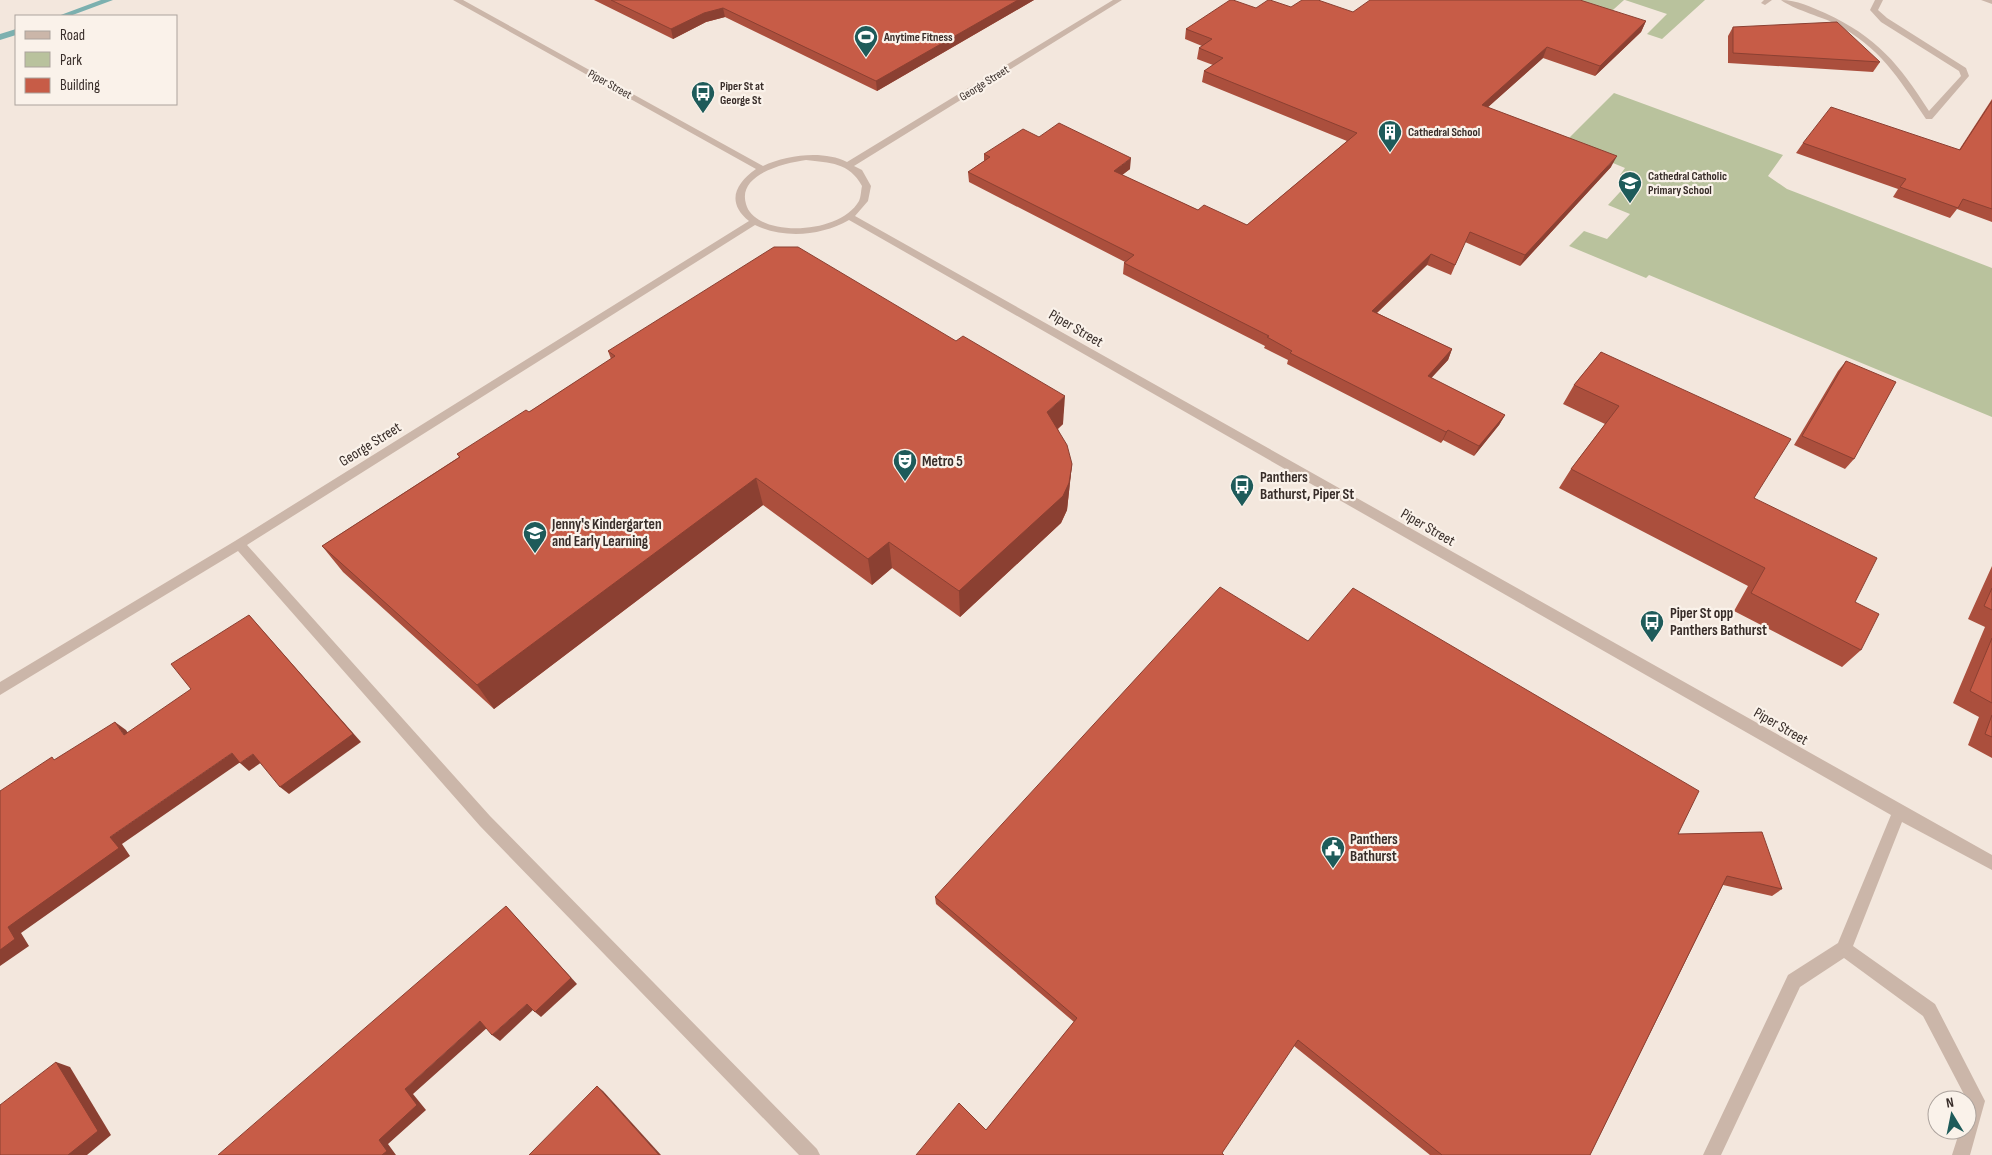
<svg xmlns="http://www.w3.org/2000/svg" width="1992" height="1155" viewBox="0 0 1992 1155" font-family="'Sofia Sans Condensed',sans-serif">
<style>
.green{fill:#b9c29d}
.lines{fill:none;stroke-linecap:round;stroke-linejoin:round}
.stream{fill:#7cb0af;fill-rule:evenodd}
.minor{fill:#cbb6a9;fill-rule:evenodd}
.wall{fill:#ab4f3d}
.shaded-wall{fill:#8b4032}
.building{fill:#c75c47;stroke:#8b4032}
.labels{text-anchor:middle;stroke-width:4.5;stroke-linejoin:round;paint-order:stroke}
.far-poi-label{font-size:12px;font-weight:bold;fill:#382d29;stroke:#faf2ea;text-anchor:start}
.far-street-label{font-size:12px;fill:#382d29;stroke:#faf2ea}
.street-label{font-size:15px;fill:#382d29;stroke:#faf2ea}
.poi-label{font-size:15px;font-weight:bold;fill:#382d29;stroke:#faf2ea;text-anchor:start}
</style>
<rect width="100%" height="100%" fill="#f3e7dd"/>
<g class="green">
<path d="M1550,0H1624L1604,18Z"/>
<path d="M1625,0H1705L1662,39L1647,34L1667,14Z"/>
<path d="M1614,93L1783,155L1768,176L1787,189L1992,268V417L1649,275L1646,278L1569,246L1584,231L1607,239L1630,214L1608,205L1631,180L1620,175L1625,168L1584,151L1567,140Z"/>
</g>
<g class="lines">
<g class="stream">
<path d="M101,0H113L70,16H58Z"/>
<path d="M16,29V35L0,40V34Z"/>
</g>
<g class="minor">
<path d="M453,0H463L763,166C787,155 823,150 847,162L1113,0H1122L854,166L862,170L871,186L868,201L855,216L1992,855V870L1902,822L1853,946L1935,1004L1985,1101L1970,1155H1952L1960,1130H1967L1968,1102L1923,1016L1844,958L1800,987L1721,1155H1703L1788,975L1838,943L1891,815L849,220C821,236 784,239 755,225L247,545L490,816L817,1149L820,1155H799L480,826L238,551L0,695V682L235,541L749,221C726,202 735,184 756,169ZM806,160C830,163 849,162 862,186C861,190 861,197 859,201C843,229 787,235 761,221C754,217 748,212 746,204C737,174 785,163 806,160Z"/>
<path d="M1764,0H1772L1765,5L1761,3Z"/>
<path d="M1781,0C1797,0 1811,7 1825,13C1877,37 1899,64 1929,111L1961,76L1959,71L1881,22L1870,10L1875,0H1883L1878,10L1887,18L1966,68L1969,76L1932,119H1926C1897,76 1881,48 1834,23C1819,16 1793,9 1781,0Z"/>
<path d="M1981,0H1992V4Z"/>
</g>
</g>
<g class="wall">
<path d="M594,0H1034L877,91L725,17L706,22L673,39Z"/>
<path d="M1291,7L1353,12L1646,21L1641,32L1595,76L1543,58L1488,107L1611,167L1520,266L1465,242L1451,275L1427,265L1377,313L1452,349L1448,360L1431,378L1505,415L1499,425L1474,456L1443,440L1441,443L1287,364L1288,360L1264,348L1265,346L1123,274L1124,263L1125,262L969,182L968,172L984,161V154L1039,137L1130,169L1122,175L1198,210L1247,225L1347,141L1202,82L1204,71L1213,65L1197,59L1199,48L1202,46L1185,39L1186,29L1256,8Z"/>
<path d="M1733,27L1880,62L1873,72L1728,63V36Z"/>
<path d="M1992,99V222L1957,209L1950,218L1893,197L1898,189L1796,153L1803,143L1959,150Z"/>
<path d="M608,351L1063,424L1058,429L1072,464L1067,510L1061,523L960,617L892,568L872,585L763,505L494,709L343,572L322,546L459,457L457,454L529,412L611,359Z"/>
<path d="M1601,352L1754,498L1855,602L1861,650L1842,667L1734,611L1748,586L1559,488L1571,469L1605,424L1563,404L1574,385Z"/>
<path d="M1846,361L1854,459L1845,469L1794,445L1838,371Z"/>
<path d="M1992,566V758L1968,745L1979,717L1953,703L1985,627L1968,619Z"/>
<path d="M1308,641L1678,834L1782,889L1772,896L1723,885L1590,1155H1430L1294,1046L986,1130L1074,1022L936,904L935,897Z"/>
</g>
<g class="shaded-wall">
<path d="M1018,0H1034L877,91L876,81Z"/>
<path d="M723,8L725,17L706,22L673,39L671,29L704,13Z"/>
<path d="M1646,21L1641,32L1595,76L1600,66Z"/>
<path d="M1547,47L1543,58L1478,116L1482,105Z"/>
<path d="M1617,156L1611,167L1520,266L1525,255Z"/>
<path d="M1131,158L1130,169L1113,182L1114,171Z"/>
<path d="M1431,254L1427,265L1368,321L1372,311Z"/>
<path d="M1452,349L1448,360L1423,387L1428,376Z"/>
<path d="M1065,396L1063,424L1045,439L1047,412Z"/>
<path d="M1505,415L1499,425L1474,456L1479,446Z"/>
<path d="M1448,430L1443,440L1441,443L1446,432Z"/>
<path d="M1072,464L1067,510L1061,523L960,617L959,591Z"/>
<path d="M756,478L763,505L494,709L477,685Z"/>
<path d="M889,542L892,568L872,585L868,559Z"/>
<path d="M249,615L361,742L289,794L280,787Z"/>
<path d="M115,722L126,730L135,743L124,735Z"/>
<path d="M232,753L242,761L122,844L130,856L21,933L29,946L0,966V950L8,927L110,837Z"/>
<path d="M253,754L262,762L249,771L240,763Z"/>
<path d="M506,906L577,984L541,1017L535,1012Z"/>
<path d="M527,1004L534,1009L500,1041L492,1035Z"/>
<path d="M480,1021L488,1027L413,1094L426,1110L388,1144L396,1155H382L379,1140L405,1089Z"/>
<path d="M56,1062L70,1067L111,1135L87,1155H68Z"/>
<path d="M597,1086L603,1091L661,1155H659Z"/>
</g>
<g class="building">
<path d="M611,0H1018L876,81L723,8L704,13L671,29Z"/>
<path d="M1230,0H1233L1256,8L1268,0H1270L1291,7L1302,0H1318L1353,12L1370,0H1580L1646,21L1600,66L1547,47L1482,105L1617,156L1525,255L1470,232L1455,265L1431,254L1372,311L1452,349L1428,376L1505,415L1479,446L1448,430L1446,432L1290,353L1292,351L1267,337L1269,336L1124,263L1134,255L968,172L990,157L984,154L1023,129L1039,137L1059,123L1131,158L1114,171L1198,210L1204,205L1247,225L1357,133L1204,71L1223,58L1199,48L1212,39L1186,29Z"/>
<path d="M1837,22L1880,62L1733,53V27Z"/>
<path d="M1992,101V209L1963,199L1958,208L1900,187L1906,179L1803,143L1831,107L1960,150Z"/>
<path d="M774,247H798L956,341L963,336L1065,396L1047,412L1067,445L1072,464L1069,483L1063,496L959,591L889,542L868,559L756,478L477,685L322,546L460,457L457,454L526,410L529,412L615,356L608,351Z"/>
<path d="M1601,352L1791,439L1754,498L1877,558L1855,602L1879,614L1861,650L1751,593L1765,568L1571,469L1619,406L1574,385Z"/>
<path d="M1846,361L1896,382L1854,459L1802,436Z"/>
<path d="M1220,587L1308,641L1353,588L1699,791L1678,834L1762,832L1782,889L1727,876L1590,1155H1442L1298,1040L1222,1153L1224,1155H916L959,1103L986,1130L1077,1018L935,897Z"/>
<path d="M1992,588V610L1984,606Z"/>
<path d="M249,615L353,734L280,787L253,754L240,763L232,753L110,837L119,848L8,927L15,939L0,950V791L52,757L54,760L115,722L124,735L191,689L171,664Z"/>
<path d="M1992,638V703L1970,691Z"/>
<path d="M1992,715V737L1985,734Z"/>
<path d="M506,906L571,978L535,1012L527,1004L492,1035L480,1021L405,1089L417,1105L379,1140L387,1151L382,1155H218Z"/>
<path d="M56,1062L98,1131L68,1155H0V1105Z"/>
<path d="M597,1086L659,1155H529Z"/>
</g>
<defs>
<g id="stadium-pin" transform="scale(1.25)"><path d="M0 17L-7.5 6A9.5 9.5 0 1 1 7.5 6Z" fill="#1e5b5a" stroke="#faf2ea"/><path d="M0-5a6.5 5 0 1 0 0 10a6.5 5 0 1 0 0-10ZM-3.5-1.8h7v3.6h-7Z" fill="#fff"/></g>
<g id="bus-pin" transform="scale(1.25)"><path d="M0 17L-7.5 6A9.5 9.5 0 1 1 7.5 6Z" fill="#1e5b5a" stroke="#faf2ea"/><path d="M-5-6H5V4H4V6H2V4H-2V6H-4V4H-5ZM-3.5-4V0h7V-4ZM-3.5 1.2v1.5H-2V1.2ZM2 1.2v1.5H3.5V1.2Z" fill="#fff"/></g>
<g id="building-pin" transform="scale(1.25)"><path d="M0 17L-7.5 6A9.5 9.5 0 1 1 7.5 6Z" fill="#1e5b5a" stroke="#faf2ea"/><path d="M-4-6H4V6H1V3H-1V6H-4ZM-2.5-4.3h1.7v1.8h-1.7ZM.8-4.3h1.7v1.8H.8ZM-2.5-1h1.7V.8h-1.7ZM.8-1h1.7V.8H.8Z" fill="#fff"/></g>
<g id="school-pin" transform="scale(1.25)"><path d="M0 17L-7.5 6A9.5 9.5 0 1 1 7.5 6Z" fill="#1e5b5a" stroke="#faf2ea"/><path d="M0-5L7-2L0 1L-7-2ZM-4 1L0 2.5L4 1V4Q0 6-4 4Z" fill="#fff"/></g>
<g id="theatre-pin" transform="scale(1.25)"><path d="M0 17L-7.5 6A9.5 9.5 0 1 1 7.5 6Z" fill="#1e5b5a" stroke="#faf2ea"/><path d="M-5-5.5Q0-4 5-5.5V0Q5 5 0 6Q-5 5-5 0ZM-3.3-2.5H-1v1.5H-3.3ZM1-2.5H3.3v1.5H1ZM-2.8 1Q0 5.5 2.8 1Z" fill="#fff"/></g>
<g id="civic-pin" transform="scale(1.25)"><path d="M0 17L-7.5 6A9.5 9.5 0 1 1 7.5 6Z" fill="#1e5b5a" stroke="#faf2ea"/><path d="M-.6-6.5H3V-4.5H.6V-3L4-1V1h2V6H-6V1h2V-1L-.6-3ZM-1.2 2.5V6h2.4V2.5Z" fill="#fff"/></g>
</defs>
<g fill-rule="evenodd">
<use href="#stadium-pin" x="866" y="37"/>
<use href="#bus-pin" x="703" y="93"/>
<use href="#building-pin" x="1390" y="132"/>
<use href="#school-pin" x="1630" y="183"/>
<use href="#theatre-pin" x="905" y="461"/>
<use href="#bus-pin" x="1242" y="486"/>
<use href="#school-pin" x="535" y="533"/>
<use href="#bus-pin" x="1652" y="622"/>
<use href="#civic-pin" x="1333" y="848"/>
</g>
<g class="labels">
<g class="far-poi-label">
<text x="884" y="41">Anytime Fitness</text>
<text x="720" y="90">Piper St at<tspan x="720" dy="14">George St</tspan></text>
<text x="1408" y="136">Cathedral School</text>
<text x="1648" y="180">Cathedral Catholic<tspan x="1648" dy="14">Primary School</tspan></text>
</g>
<g class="far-street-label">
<text transform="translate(984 83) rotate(-32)" y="4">George Street</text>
<text transform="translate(610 84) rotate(29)" y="4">Piper Street</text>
</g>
<g class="street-label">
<text transform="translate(1076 328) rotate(30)" y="5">Piper Street</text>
<text transform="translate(370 444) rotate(-32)" y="5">George Street</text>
<text transform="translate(1428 527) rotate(30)" y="5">Piper Street</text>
<text transform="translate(1781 726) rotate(30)" y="5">Piper Street</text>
</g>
<g class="poi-label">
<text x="922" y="466">Metro 5</text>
<text x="1260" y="482">Panthers<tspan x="1260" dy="17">Bathurst, Piper St</tspan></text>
<text x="552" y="529">Jenny's Kindergarten<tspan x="552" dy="17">and Early Learning</tspan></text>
<text x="1670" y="618">Piper St opp<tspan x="1670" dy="17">Panthers Bathurst</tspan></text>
<text x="1350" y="844">Panthers<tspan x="1350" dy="17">Bathurst</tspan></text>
</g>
</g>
<rect x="15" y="15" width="162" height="90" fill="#faf2ea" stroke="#aca39d"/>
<rect x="25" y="31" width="25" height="8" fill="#cbb6a9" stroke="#aca39d"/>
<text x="60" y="40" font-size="15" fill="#382d29">Road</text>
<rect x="25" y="52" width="25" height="15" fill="#b9c29d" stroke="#aca39d"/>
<text x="60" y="65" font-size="15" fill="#382d29">Park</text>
<rect x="25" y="78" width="25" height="15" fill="#c75c47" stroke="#aca39d"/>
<text x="60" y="90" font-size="15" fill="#382d29">Building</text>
<g transform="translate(1952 1115) rotate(350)"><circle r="24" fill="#faf2ea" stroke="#aca39d"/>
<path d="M0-4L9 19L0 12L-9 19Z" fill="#1e5b5a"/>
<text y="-8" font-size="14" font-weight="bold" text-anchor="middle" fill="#382d29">N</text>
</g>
</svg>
